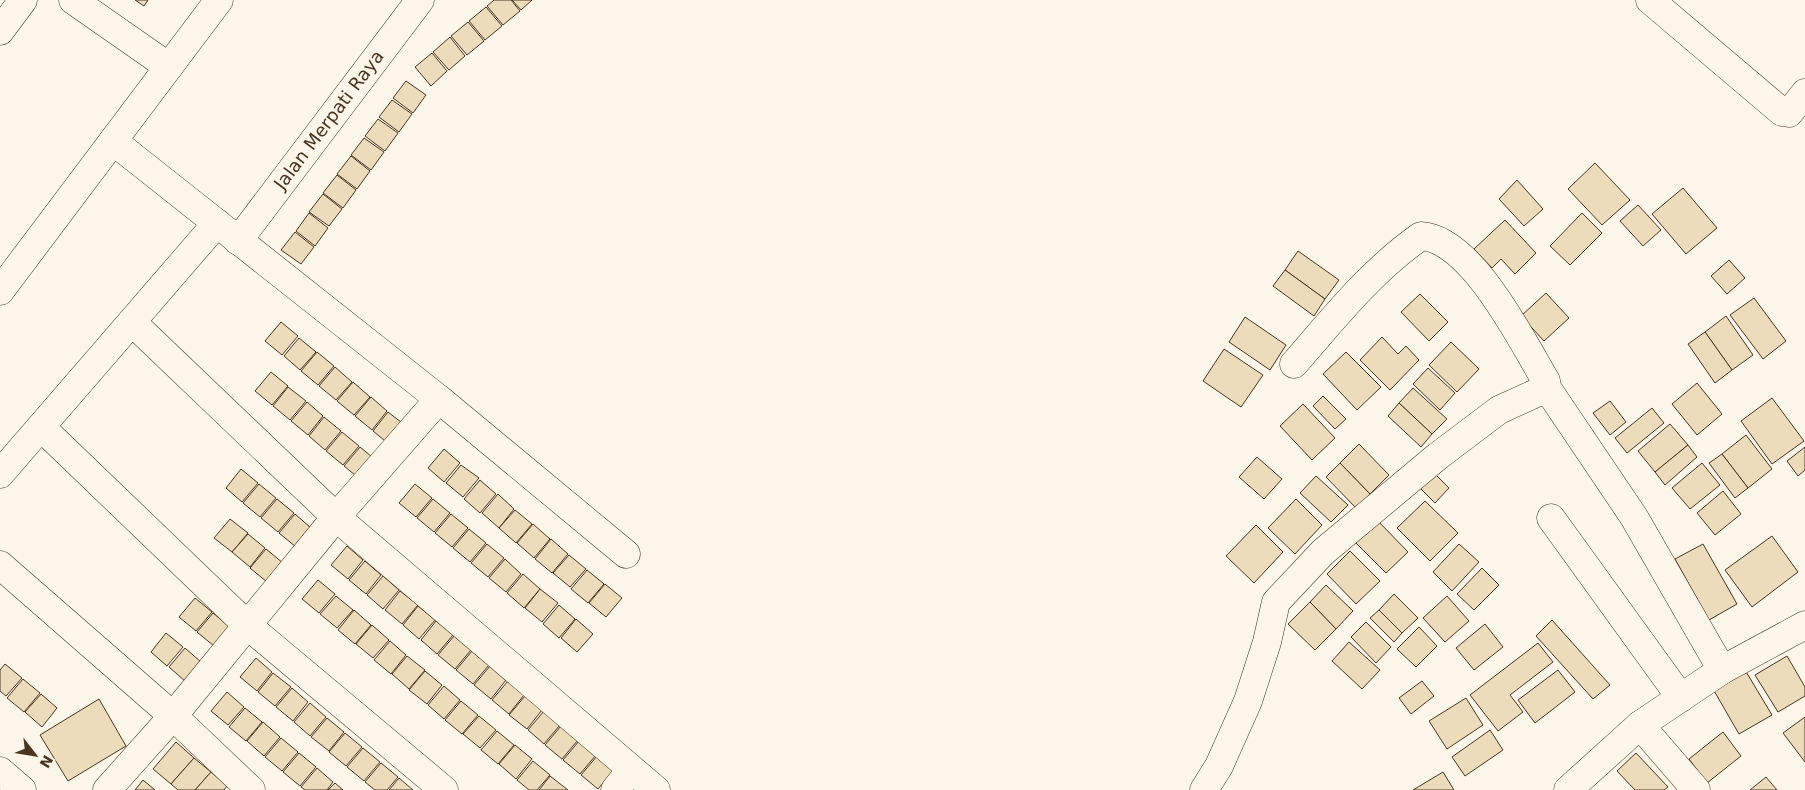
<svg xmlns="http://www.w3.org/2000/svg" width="1805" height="790" viewBox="0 0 1805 790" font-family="'DejaVu Sans',sans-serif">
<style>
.building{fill:#ecdcbc;stroke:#4a3520}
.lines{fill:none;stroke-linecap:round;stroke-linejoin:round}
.minor-casing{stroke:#4a3520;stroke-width:29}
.minor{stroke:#fbf6e9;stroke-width:28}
.labels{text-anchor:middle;stroke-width:4;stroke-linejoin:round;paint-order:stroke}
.street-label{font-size:18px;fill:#4a3520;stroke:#fbf6e9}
</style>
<rect width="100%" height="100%" fill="#fbf6e9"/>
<g class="building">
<path d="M135,0H148L144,6Z"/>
<path d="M494,0H511L520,11L503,25L487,6Z"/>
<path d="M512,0H532L521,10Z"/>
<path d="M486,7L502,26L485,40L469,21Z"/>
<path d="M468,22L484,41L467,55L451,36Z"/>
<path d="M450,37L465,56L449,70L433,52Z"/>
<path d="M432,53L447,71L431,86L415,67Z"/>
<path d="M406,81L426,95L413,113L393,98Z"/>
<path d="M392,100L412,114L399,132L379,117Z"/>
<path d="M378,119L398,133L385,151L365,136Z"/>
<path d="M364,138L384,152L371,170L351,155Z"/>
<path d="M351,156L370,171L357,189L337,174Z"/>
<path d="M1595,163L1630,200L1602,225L1568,189Z"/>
<path d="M337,175L356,190L343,208L323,193Z"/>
<path d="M1517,180L1543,209L1524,226L1499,199Z"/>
<path d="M1683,188L1717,228L1686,254L1652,214Z"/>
<path d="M323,194L342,209L329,226L309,212Z"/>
<path d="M1638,205L1661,230L1643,246L1620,221Z"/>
<path d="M309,213L328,228L315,246L296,231Z"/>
<path d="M1582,213L1602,233L1570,265L1550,246Z"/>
<path d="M1505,220L1536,253L1515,274L1501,259L1492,268L1474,249Z"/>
<path d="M295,232L314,247L301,264L281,250Z"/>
<path d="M1298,251L1339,280L1325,299L1285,270Z"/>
<path d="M1729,260L1745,278L1727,294L1711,276Z"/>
<path d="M1285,270L1325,299L1314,316L1273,286Z"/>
<path d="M1546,293L1569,318L1544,341L1521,316Z"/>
<path d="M1420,294L1448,322L1429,341L1401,312Z"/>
<path d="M1754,298L1786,341L1763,359L1730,315Z"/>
<path d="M1726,316L1753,355L1732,370L1705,332Z"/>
<path d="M1245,317L1286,345L1270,370L1229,342Z"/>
<path d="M281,322L298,336L282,355L265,341Z"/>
<path d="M1705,332L1732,370L1715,383L1688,344Z"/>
<path d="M1382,337L1398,354L1406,346L1419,360L1390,390L1360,360Z"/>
<path d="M299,338L316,352L300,370L284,356Z"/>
<path d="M1451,342L1479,369L1457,392L1429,365Z"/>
<path d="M1224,349L1263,375L1241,407L1203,381Z"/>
<path d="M317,352L334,366L318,385L301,371Z"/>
<path d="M1346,352L1381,387L1357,410L1323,374Z"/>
<path d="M335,367L352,382L336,400L319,386Z"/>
<path d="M1428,368L1455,393L1440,410L1413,384Z"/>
<path d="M271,372L288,386L272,405L255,391Z"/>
<path d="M353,382L370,397L354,415L337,401Z"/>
<path d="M1697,383L1722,414L1697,435L1672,404Z"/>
<path d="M288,387L306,401L290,420L273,406Z"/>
<path d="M1413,388L1447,419L1432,434L1399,403Z"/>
<path d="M1323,396L1346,419L1335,429L1313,406Z"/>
<path d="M371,397L387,411L372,430L355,416Z"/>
<path d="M1772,398L1804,441L1772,464L1741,421Z"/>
<path d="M1610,401L1626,422L1610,435L1593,413Z"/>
<path d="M307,402L323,416L308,435L291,421Z"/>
<path d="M1399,403L1432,434L1421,447L1388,416Z"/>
<path d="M1303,404L1335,438L1312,460L1280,426Z"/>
<path d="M1652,408L1664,423L1627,453L1615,438Z"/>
<path d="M388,412L406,426L390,445L373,431Z"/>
<path d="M324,417L341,431L325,450L309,436Z"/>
<path d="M1670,424L1688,445L1655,472L1638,451Z"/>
<path d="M342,432L359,446L343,465L326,451Z"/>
<path d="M1746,435L1772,469L1748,488L1722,454Z"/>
<path d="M1359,444L1389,475L1370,494L1340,463Z"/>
<path d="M1688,445L1697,457L1665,485L1655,472Z"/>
<path d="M360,447L377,461L361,480L344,466Z"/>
<path d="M1805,447V470L1798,476L1787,461Z"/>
<path d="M444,449L460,463L444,482L428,468Z"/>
<path d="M1722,454L1748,488L1735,498L1709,463Z"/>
<path d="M1257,457L1282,479L1264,499L1239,477Z"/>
<path d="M1340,463L1370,494L1356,508L1326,477Z"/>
<path d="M1702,463L1720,485L1690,509L1672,488Z"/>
<path d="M461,465L479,478L463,497L446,483Z"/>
<path d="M1429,468L1449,488L1435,503L1415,483Z"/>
<path d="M241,469L258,483L242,502L226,488Z"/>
<path d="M1316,476L1348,505L1331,522L1300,493Z"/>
<path d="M480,480L496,494L480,513L464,499Z"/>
<path d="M259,484L276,498L260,517L243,503Z"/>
<path d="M415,484L432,498L416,517L399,503Z"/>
<path d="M1723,491L1741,514L1715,535L1697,513Z"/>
<path d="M498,494L514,509L499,528L482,513Z"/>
<path d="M277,499L294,513L278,532L261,518Z"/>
<path d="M433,499L450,513L434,532L417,518Z"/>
<path d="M1296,499L1322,525L1295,554L1268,528Z"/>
<path d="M1425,501L1458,533L1430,561L1397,528Z"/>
<path d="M515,510L532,524L516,543L499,528Z"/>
<path d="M295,514L311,528L296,547L279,533Z"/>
<path d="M451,514L468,528L452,547L435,533Z"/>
<path d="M230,519L248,533L232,552L214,538Z"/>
<path d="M1378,521L1408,552L1386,573L1356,543Z"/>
<path d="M533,524L550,539L534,558L517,543Z"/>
<path d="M1256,525L1283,552L1254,583L1226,556Z"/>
<path d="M469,529L486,543L470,562L453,548Z"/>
<path d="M248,534L265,548L250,567L232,552Z"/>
<path d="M1772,536L1798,572L1752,607L1725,570Z"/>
<path d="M551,539L568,554L552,573L535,559Z"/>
<path d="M487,544L504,558L488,577L471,563Z"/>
<path d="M1459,544L1479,562L1452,591L1433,572Z"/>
<path d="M1703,544L1737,604L1709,620L1675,559Z"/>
<path d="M347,546L363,560L348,579L331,565Z"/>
<path d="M266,549L283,563L267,582L250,568Z"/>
<path d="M1350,551L1380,581L1356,604L1327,574Z"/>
<path d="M569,555L586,569L570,587L553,573Z"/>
<path d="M505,559L521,574L506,592L489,578Z"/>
<path d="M365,561L381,575L366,594L349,580Z"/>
<path d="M1482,568L1499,585L1474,610L1457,594Z"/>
<path d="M587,570L604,584L588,603L571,589Z"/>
<path d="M523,574L540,589L524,608L507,593Z"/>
<path d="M383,576L399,590L383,609L367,595Z"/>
<path d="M318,580L335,594L319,613L302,599Z"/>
<path d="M605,584L622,598L606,617L589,603Z"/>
<path d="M1326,585L1353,611L1336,629L1310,602Z"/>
<path d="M540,589L558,603L542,622L525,608Z"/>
<path d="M400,591L418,605L402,624L385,610Z"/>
<path d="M1394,594L1418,618L1402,633L1379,610Z"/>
<path d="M336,596L353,610L337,628L320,614Z"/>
<path d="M1447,596L1469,621L1445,642L1423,618Z"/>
<path d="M195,598L212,612L196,631L179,617Z"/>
<path d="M1310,602L1336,629L1315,650L1288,624Z"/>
<path d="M559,605L575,619L559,638L543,624Z"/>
<path d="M418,606L435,620L419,639L403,625Z"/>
<path d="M354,610L371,625L355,644L338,630Z"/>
<path d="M1379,610L1402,633L1394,642L1370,618Z"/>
<path d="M213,613L230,627L214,646L197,632Z"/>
<path d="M576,619L593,634L577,652L561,638Z"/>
<path d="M1552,620L1610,685L1593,699L1536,636Z"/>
<path d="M436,621L453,635L437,654L421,640Z"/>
<path d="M1366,622L1391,647L1376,663L1351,637Z"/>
<path d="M1485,624L1503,647L1474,670L1456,648Z"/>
<path d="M372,625L389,640L373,658L356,644Z"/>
<path d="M1419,627L1437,646L1416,667L1397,649Z"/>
<path d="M166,633L183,647L167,666L151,652Z"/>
<path d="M454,636L471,650L455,669L438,655Z"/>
<path d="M390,641L406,655L391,674L374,660Z"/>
<path d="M1349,642L1380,670L1362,689L1332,661Z"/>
<path d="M1538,643L1553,662L1510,695L1523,712L1498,731L1470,695Z"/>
<path d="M185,648L201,662L185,681L169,667Z"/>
<path d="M472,651L489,665L473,684L456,670Z"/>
<path d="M407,656L425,670L409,689L392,674Z"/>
<path d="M1787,656L1805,687V696L1778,712L1755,675Z"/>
<path d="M256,658L272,672L257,691L240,677Z"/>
<path d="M5,664L22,678L6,696L0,691V670Z"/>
<path d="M490,666L506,680L491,699L474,685Z"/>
<path d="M1558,670L1575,692L1535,723L1518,700Z"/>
<path d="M1745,670L1772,715L1739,734L1713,689Z"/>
<path d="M425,671L442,685L427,704L409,690Z"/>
<path d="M273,673L291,687L275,706L258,692Z"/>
<path d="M23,679L40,693L24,712L7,698Z"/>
<path d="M508,681L524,695L509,714L492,700Z"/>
<path d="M1422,681L1434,696L1411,714L1399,698Z"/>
<path d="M444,686L460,700L444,719L428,705Z"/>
<path d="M292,688L308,702L293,721L276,707Z"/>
<path d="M227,692L244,707L228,725L211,711Z"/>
<path d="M41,694L57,708L42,727L25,712Z"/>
<path d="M525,696L542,710L527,729L509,715Z"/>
<path d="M1466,698L1483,725L1447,749L1429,721Z"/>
<path d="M99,699L126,746L68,781L40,735Z"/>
<path d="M461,701L478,715L462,734L445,720Z"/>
<path d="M310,703L326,717L310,736L294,722Z"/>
<path d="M245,708L262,722L246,741L229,727Z"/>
<path d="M544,711L560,725L544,744L528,730Z"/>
<path d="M479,716L496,730L480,748L463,734Z"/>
<path d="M1805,717V762L1783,733Z"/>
<path d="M327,718L344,732L329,751L311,737Z"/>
<path d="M263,722L280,737L264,756L247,741Z"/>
<path d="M561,726L578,740L562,759L545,745Z"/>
<path d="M1490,730L1503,750L1465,776L1452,757Z"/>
<path d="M497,731L514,745L498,764L481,750Z"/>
<path d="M1723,732L1741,756L1707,783L1689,759Z"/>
<path d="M345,733L362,747L346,766L329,752Z"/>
<path d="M281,738L298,752L282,771L265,757Z"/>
<path d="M579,741L596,755L580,774L563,760Z"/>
<path d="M176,742L194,758L171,784L153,769Z"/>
<path d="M515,745L532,759L516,779L499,764Z"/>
<path d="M363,748L380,762L364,781L347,767Z"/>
<path d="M299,753L316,767L300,786L283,772Z"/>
<path d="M1636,753L1668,787L1664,790H1635L1617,771Z"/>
<path d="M597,756L614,770L598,789L581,775Z"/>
<path d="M194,758L211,772L195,790H178L171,784Z"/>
<path d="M533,761L550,775L537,790H529L517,780Z"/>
<path d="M381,763L398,777L387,790H375L365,782Z"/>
<path d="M317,768L333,782L327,790H305L301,787Z"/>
<path d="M211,772L227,786L224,790H195Z"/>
<path d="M1443,772L1454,790H1413Z"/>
<path d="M550,776L568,790H539Z"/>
<path d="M1766,777L1777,790H1750Z"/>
<path d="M399,778L413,790H389Z"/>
<path d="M143,780L155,790H135Z"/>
<path d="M335,783L343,790H328Z"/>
</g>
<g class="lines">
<g class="minor-casing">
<g id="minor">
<path d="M73,0L169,67"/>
<path d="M1650,0L1782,112L1789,113L1805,93"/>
<path d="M0,31L23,0"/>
<path d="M113,141L439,399"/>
<path d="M238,241L420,0"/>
<path d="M0,291L219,0"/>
<path d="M132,322L336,517L656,790"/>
<path d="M1294,364C1334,318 1371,271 1421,236C1472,239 1522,341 1546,381L1547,388L1634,517L1722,670"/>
<path d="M41,427L247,625L444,790"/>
<path d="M0,474L217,223"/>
<path d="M1551,518L1681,698"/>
<path d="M0,565L173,716L251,790"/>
<path d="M1640,725L1696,790"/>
<path d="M0,771L22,790"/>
<path d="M107,790L173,716L336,517L439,399L626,554"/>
<path d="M615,790L631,770"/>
<path d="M1204,790L1219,766L1248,701L1267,642L1276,602L1323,552L1438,456L1499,410L1547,388"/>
<path d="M1568,790L1640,725L1722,670L1805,625"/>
</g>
</g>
<use href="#minor" class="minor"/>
</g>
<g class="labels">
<g class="street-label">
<text transform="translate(329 120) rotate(-53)" y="6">Jalan Merpati Raya</text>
</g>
</g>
<g transform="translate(35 755) rotate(121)" stroke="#fbf6e9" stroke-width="4" paint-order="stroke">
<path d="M0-4L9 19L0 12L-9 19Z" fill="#4a3520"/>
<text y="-8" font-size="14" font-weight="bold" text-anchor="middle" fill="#4a3520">N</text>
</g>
</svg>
